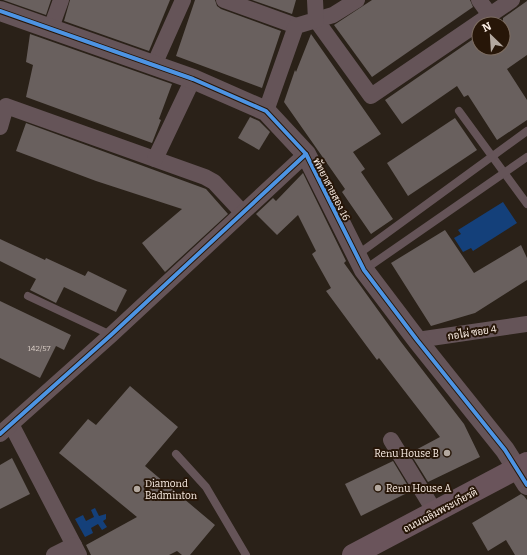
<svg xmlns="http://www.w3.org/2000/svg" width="527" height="555" viewBox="0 0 527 555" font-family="Bitter,Sarabun,serif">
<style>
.water{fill:#14407a}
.building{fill:#69605e}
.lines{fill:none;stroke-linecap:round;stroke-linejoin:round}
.service{stroke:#655458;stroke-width:8}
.minor{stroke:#655458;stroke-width:16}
.tertiary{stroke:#655458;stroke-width:20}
.secondary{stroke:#6a545b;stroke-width:22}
.cycleway-casing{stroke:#271608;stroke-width:6}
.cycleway{stroke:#4d94e3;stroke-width:4}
.poi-dot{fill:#b3a89f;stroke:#271608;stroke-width:1.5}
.labels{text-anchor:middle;stroke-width:4;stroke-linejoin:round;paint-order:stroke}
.number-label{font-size:8px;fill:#d8ccc5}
.street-label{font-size:10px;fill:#fdf0e7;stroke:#271608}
.poi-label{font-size:10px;fill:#fdf0e7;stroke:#271608;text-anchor:start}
</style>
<rect width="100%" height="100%" fill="#2a2118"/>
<g class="water">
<path d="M503,202L517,223L473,251L471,248L463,252L454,238L461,234L458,230Z"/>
<path d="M95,508L99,516L106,514V519L103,521L107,527L102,530L98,524L91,528L93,533L85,537L75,519L83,515L86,521L94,517L91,510Z"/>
</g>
<g class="building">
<path d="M3,0H51L46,15Z"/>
<path d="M70,0H170L149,51L64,21Z"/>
<path d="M195,0H215L217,6L221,9L281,31L262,88L176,56Z"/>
<path d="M252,0H296L292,14Z"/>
<path d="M372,0H470L473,7L372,77L334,25Z"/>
<path d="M527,1V55L507,69L527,100V120L497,140L468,95L464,97L457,86L402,124L385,100L479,35V48H503V18Z"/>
<path d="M30,34L172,84L159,119L161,120L152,143L26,97L33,65L26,62Z"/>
<path d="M311,34L381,134L353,152L365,169L361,172L393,219L371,234L342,192L345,189L284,102L295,70L296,72Z"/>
<path d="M250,117L259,121L270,132L259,150L238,138Z"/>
<path d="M455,118L477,150L408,196L387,163Z"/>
<path d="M26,123L206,189L228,214L165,272L142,243L182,209L96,181L16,151Z"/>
<path d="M303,173L346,261L344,263L401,342L464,424L480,457L428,482L410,453L440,437L379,358L377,360L326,291L331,288L312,254L316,251L298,215L277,235L256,214L273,198L276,201Z"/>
<path d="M445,230L474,273L521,245L527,258V280L475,313L431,326L391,263Z"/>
<path d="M0,239L45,260L46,258L85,276L88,271L127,290L116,312L64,287L56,303L30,290L36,279L0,261Z"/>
<path d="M0,301L71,335L64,350L56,346L40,378L0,358Z"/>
<path d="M130,386L178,427L145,466L215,525L190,555H182L177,551L169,555H91L86,545L137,517L59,453L88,419L96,425Z"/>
<path d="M12,458L30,494L0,509V465Z"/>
<path d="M393,461L411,491L361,516L345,484Z"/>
<path d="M521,494L524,496L527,500V555H515L506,540L488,551L472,523Z"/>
</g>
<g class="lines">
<g class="service">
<path d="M459,111L527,204"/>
<path d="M357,255L527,131"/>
<path d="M364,270L527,157"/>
<path d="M28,296L111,335"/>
<path d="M176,454L206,487L246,555"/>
</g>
<g class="minor">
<path d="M224,0L296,26"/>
<path d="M357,0L333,15L316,20L371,96L512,0"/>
<path d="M479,0L490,15"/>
<path d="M51,28L61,0"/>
<path d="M154,65L183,0"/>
<path d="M266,111L296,26L316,20L315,0"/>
<path d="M0,127L6,106L205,177L214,182L242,212"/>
<path d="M155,159L193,79"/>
<path d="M417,340L527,324"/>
<path d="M12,426L79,555"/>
<path d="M0,434L111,335L306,154"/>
<path d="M391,440L435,512"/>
<path d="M54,555L74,545"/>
</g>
<path class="tertiary" d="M0,11L193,79L266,111L306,154L364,270L417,340L505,450L527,485"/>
<path class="secondary" d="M353,555L527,463"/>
<g class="cycleway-casing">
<g id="cycleway">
<path d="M0,11L193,79L266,111L306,154L364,270L417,340L505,450L527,485"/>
<path d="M0,434L111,335L306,154"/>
</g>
</g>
<use href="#cycleway" class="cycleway"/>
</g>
<g class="poi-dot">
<circle cx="447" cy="453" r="4"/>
<circle cx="378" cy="488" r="4"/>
<circle cx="137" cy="489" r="4"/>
</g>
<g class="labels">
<g class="number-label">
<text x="39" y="351">142/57</text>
</g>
<g class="street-label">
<text transform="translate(332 189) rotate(63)" y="4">พัทยาสายสอง 16</text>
<text transform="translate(472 332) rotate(-9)" y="4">กอไผ่ ซอย 4</text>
<text transform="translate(440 510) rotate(-28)" y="4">ถนนเฉลิมพระเกียรติ</text>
</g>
<g class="poi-label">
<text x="439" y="457" text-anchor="end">Renu House B</text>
<text x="145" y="487">Diamond<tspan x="145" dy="12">Badminton</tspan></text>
<text x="386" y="492">Renu House A</text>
</g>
</g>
<g transform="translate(491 36) rotate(335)"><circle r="19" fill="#271608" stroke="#7d6d61"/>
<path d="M0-3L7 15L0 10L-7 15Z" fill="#b3a89f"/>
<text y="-6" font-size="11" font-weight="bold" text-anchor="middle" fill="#fdf0e7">N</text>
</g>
</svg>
